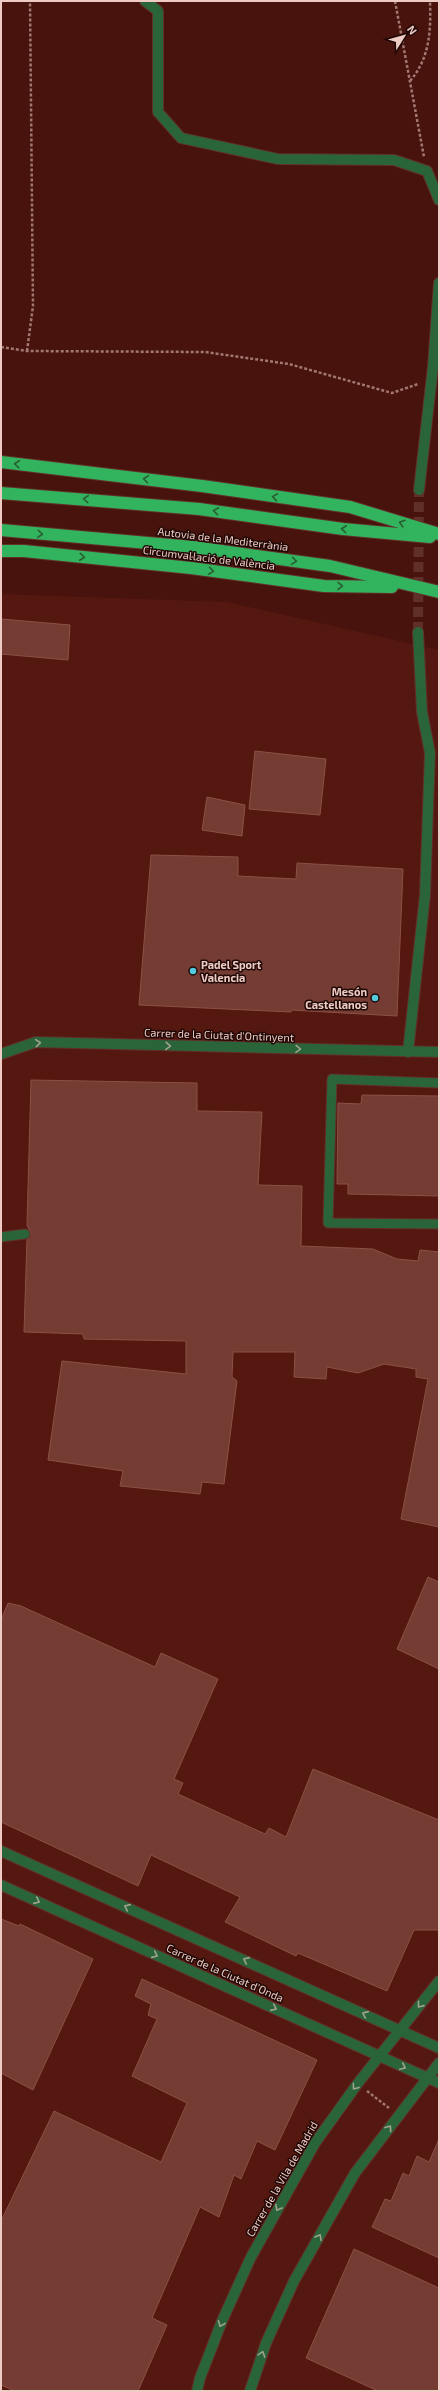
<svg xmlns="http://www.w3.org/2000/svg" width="440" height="2392" viewBox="0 0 440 2392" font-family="'Exo 2',sans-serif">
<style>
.built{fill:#551810}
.building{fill:#753c33;stroke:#8b5046}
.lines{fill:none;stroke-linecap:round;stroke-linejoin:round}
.minor-tunnel{stroke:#602f28;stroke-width:10;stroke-dasharray:10 5;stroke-linecap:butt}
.service-casing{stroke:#62302a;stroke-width:11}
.minor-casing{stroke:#62302a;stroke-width:12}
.motorway-casing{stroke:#62302a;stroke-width:14}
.path{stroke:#a17770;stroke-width:2.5;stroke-dasharray:3 2;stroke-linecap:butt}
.service{stroke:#2a653a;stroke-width:9}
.minor{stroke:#2a653a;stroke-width:10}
.motorway{stroke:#32b35e;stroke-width:12}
.oneway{stroke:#285e32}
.oneway2{stroke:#a0a28d}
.poi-dot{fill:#54cade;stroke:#1f0805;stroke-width:1.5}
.labels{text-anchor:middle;stroke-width:3;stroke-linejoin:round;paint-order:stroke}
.street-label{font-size:11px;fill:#eecbc5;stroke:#1f0805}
.poi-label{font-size:11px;font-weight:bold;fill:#eecbc5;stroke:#1f0805;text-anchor:start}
</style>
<rect width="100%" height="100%" fill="#47130c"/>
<path class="built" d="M1,594L227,602L439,650V2391H1Z"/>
<g class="building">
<path d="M1,619L70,625L68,660L1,654Z"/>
<path d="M255,751L326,759L320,815L249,809Z"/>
<path d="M207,797L245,805L242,836L202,830Z"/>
<path d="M151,855L238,857V876L296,879L297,863L403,869L397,1016L291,1010V1012L139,1005Z"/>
<path d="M31,1080L197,1083V1111L262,1112L258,1185L302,1186L301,1246L373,1249L397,1259L418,1261L420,1250L439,1252V1527L401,1519L428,1379L416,1377V1369L384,1364L358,1373L327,1367L326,1379L294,1377L295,1352H233L232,1377L237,1381L224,1484L202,1482L200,1494L120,1486L123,1471L48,1460L62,1361L186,1374V1341L84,1339L83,1334L24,1332L27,1239L31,1234L27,1225Z"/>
<path d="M362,1095L439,1096V1196L348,1194V1184H337L338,1103L361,1104Z"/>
<path d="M428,1577L439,1582V1669L397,1649Z"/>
<path d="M8,1603L21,1606L155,1667L161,1653L218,1679L174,1779L183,1783L178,1794L265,1834L269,1828L286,1837L313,1769L439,1820V1930H414L387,1991L298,1953L296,1956L225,1922L240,1897L151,1855L138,1886L1,1822V1620Z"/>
<path d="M1,1919L19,1926L20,1924L93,1959L33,2090L1,2073Z"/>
<path d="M142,1979L317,2060L275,2150L257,2141L241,2179L234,2175L219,2217L200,2207L152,2318L167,2325L138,2391H15L1,2385V2221L54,2111L161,2162L187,2103L132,2076L157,2019L148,2015L151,2004L135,1996Z"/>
<path d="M439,2139V2258L372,2227L385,2199L391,2201L403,2173L409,2176L417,2156L429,2162Z"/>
<path d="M354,2249L439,2288V2391H378L306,2358Z"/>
</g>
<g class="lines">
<path class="minor-tunnel" d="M418,632L419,490"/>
<g class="service-casing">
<g id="service">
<path d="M439,1083L332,1079L328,1223L439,1224"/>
<path d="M1,1237L25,1234"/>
</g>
</g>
<g class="minor-casing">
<g id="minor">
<path d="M145,1L158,11V112L181,138L278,159L394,160L427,171L439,200"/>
<path d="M419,490L433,367L439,283"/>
<path d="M408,1052L425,895L430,753L422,712L418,632"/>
<path d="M1,1054L36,1042L439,1052"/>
<path d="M1,1851L439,2048"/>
<path d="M1,1885L439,2083"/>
<path d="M197,2391L200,2378L222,2321L251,2257L315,2143L358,2083L439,1981"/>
<path d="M250,2391L266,2343L294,2281L355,2173L439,2063"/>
</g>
</g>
<g class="motorway-casing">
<g id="motorway">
<path d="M1,462L202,486L350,507L439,534"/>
<path d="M1,493L199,509L343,529L430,537"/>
<path d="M1,530L193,547L330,566L439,592"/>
<path d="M1,551H24L191,568L324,586L392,587"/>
</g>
</g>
<g class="path">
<path d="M395,1L424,157"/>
<path d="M410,81C430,58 431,30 430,1"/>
<path d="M1,347L27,351L205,352L289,364L392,393L418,384"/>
<path d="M27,351L33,306L30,1"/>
<path d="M367,2091L389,2108"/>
</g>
<use href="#service" class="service"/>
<use href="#minor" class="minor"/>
<use href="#motorway" class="motorway"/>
</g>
<defs><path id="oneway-chevron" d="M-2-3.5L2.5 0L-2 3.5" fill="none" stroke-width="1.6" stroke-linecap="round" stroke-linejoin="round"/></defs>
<g class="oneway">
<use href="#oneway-chevron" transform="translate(17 464) rotate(-174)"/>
<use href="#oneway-chevron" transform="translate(146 479) rotate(-173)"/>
<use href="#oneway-chevron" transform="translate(275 497) rotate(-172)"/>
<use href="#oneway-chevron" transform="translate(86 499) rotate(-175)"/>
<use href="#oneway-chevron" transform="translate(216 511) rotate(-172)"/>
<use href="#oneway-chevron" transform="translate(402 523) rotate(-163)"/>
<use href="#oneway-chevron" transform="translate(344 529) rotate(-174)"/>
<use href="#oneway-chevron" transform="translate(40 534) rotate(5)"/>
<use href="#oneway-chevron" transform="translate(82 557) rotate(6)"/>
<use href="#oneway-chevron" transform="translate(294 561) rotate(8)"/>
<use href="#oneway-chevron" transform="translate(211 571) rotate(8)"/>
<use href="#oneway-chevron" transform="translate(340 586) rotate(1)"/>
</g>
<g class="oneway2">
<use href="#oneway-chevron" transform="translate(38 1043) rotate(-5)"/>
<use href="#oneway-chevron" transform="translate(168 1046) rotate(2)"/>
<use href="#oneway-chevron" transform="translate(298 1049) rotate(2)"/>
<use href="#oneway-chevron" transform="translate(37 1901) rotate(24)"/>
<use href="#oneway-chevron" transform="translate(127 1907) rotate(-156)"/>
<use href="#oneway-chevron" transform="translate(155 1955) rotate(24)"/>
<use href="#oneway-chevron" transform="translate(246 1960) rotate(-156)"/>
<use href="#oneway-chevron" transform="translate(420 2005) rotate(129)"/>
<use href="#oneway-chevron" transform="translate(274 2008) rotate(24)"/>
<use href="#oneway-chevron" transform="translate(365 2014) rotate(-156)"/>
<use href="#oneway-chevron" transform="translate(403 2067) rotate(25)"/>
<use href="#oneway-chevron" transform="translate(355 2087) rotate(126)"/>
<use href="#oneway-chevron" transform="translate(389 2128) rotate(-54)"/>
<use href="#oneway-chevron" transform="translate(278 2208) rotate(119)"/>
<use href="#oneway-chevron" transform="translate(319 2237) rotate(-61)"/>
<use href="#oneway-chevron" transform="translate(221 2324) rotate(112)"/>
<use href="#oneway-chevron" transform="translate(262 2354) rotate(-72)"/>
</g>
<g class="poi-dot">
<circle cx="193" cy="971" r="4"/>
<circle cx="375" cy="998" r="4"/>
</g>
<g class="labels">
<g class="street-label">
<text transform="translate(223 539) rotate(7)" y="4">Autovia de la Mediterrània</text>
<text transform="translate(209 558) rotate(7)" y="4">Circumval·lació de València</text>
<text transform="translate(219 1035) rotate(2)" y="4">Carrer de la Ciutat d'Ontinyent</text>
<text transform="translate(225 1973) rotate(24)" y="4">Carrer de la Ciutat d’Onda</text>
<text transform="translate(282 2179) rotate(-60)" y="4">Carrer de la Vila de Madrid</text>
</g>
<g class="poi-label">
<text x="201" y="969">Padel Sport<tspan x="201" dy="13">Valencia</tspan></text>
<text x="367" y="996" text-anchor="end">Mesón<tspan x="367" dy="13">Castellanos</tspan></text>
</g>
</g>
<rect width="440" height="2392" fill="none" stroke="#eecbc5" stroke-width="4"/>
<g transform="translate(404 36) rotate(53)" stroke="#1f0805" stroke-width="3" paint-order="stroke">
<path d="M0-3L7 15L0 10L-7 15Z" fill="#eecbc5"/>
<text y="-6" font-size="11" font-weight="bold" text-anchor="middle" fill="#eecbc5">N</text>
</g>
</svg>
